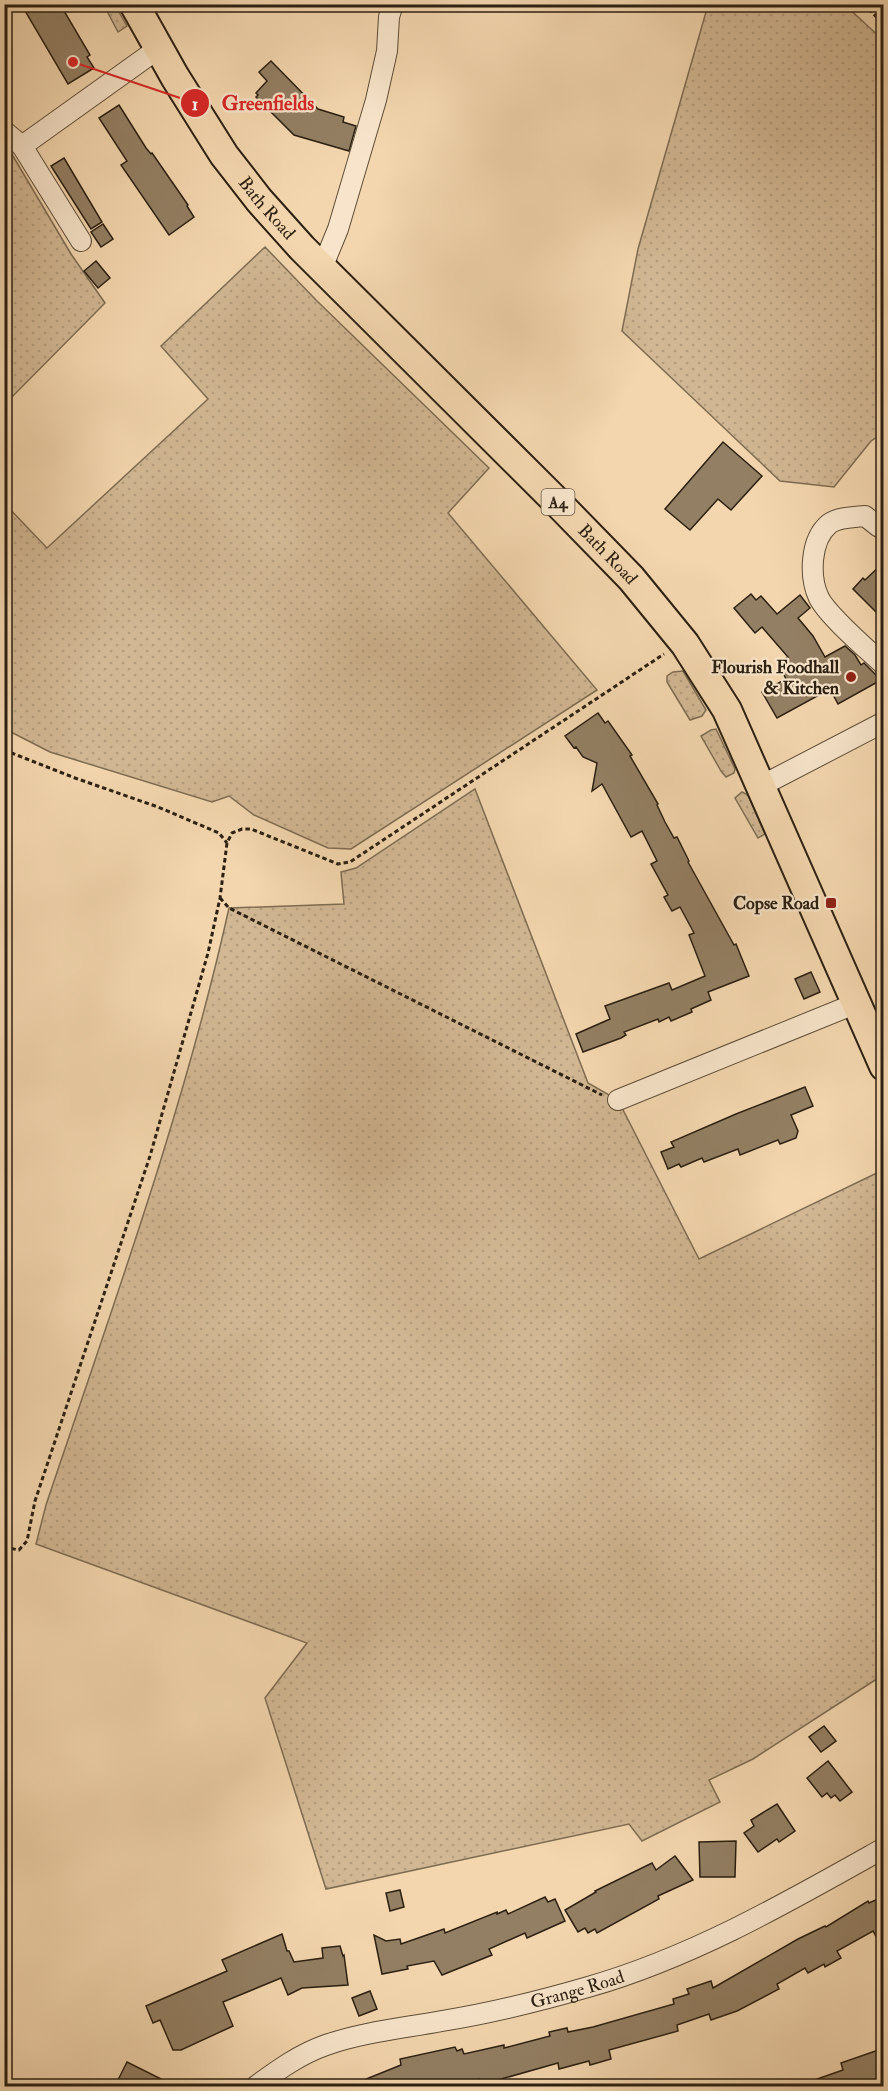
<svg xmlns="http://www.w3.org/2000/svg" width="888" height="2091" viewBox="0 0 888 2091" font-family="'IM FELL Double Pica',serif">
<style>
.grass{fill:url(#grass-dots);stroke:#7e6c52;stroke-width:1.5}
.building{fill:#937f63;stroke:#2c2012;stroke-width:1.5}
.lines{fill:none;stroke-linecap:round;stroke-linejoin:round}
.minor-casing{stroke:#5e4e39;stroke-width:22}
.highway-casing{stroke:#2c2012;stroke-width:32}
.path{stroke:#2c2012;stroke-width:3;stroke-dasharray:4.5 3;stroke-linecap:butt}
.minor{stroke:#f7e4ca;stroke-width:20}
.highway{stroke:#f3d6ae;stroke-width:28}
.poi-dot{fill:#8f2418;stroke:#f7e4ca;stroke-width:2}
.labels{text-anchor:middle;stroke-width:4.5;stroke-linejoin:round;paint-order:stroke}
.shield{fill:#f7e4ca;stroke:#695b49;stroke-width:1.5}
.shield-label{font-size:16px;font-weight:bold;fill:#2c2012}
.street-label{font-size:18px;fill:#2c2012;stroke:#f7e4ca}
.poi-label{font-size:18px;font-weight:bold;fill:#2c2012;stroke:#f7e4ca;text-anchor:end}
.leader{fill:none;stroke:#d62828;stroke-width:2}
.callout-dot{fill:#d62828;stroke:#f7e4ca;stroke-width:2}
.mark-label{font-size:18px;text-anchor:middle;font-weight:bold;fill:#fff}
.callout-label{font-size:20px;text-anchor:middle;font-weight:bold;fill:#d62828;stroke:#f7e4ca;stroke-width:4.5;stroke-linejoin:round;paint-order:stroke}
</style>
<defs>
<pattern id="grass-dots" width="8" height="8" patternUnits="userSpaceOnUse" patternTransform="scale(1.5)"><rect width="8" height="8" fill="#d1b793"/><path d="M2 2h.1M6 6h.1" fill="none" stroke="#b49d7e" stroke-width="1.8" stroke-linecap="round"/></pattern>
</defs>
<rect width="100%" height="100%" fill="#f3d6ae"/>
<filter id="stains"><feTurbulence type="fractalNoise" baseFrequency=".00333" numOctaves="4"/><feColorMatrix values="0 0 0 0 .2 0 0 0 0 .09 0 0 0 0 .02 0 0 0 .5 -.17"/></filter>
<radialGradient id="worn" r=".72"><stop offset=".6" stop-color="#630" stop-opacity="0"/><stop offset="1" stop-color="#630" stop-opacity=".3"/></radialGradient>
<g class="grass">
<path d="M115,5L127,26L118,32L106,9Z"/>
<path d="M708,5H845L883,40V433L871,441L834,487L780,481L622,331L638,249Z"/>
<path d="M4,141L71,254L105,303L5,404Z"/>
<path d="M265,247L316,300L489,468L448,513L597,690L351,849L328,848L254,815L229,796L212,802L50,752L5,729V504L47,548L208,399L161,346Z"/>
<path d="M683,671L706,710L702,716L690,720L667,682V676L673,672Z"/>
<path d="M716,729L735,769L734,773L726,777L721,771L701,736L711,730Z"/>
<path d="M475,789L588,1083L618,1100L699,1259L883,1170V1675L753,1759L709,1780L720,1802L642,1841L629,1824L326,1889L265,1698L307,1643L36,1544L46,1505C112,1308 184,1111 229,908L344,904L341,872L356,868Z"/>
<path d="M742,792L748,795L765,834L758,838L735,798Z"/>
</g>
<g class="building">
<path d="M21,4H60L90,55L87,57L94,68L68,84Z"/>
<path d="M271,61L318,109L344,117L343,122L356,126L349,151L294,135L256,97L258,95L256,93L267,81L259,72Z"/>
<path d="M119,105L146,148L151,154L152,153L188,205L187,206L194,217L169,235L121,165L127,161L99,118Z"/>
<path d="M64,158L102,222L91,229L51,166Z"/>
<path d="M103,224L113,239L101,247L91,232Z"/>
<path d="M96,261L110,278L98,288L84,271Z"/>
<path d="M723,442L762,476L731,510L718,499L690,530L665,509Z"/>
<path d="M884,562V620L853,589L863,578L865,580Z"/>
<path d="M751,594L756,600L761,596L777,614L800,595L810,608L798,618L813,636L825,657L845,646L855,655L861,665L864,663L881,680L838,704L830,689L777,718L762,692L786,679L778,663L788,657L762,627L755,633L734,608Z"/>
<path d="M598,713L605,723L608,721L632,755L630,756L658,804L657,805L665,822L674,838L677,837L689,861L688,862L734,945L736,944L749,976L708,992L711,1000L691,1009L692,1012L671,1021L669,1017L659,1022L658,1019L624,1032L626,1035L621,1038L583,1052L576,1034L610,1019L605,1006L669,983L672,990L705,976L689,935L694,933L680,907L672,911L664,897L668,895L651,864L657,861L642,831L631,837L602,784L592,791L597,763L583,757L576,747L574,748L565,736Z"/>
<path d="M811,972L820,992L804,999L795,979Z"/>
<path d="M805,1087L813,1106L791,1115L798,1131L796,1138L780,1144L778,1140L740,1155L738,1149L704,1162L702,1158L681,1167L679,1164L668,1169L661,1152L674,1147L671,1142L736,1114Z"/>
<path d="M824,1726L836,1741L821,1752L809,1737Z"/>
<path d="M828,1761L852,1792L840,1801L835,1795L831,1798L827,1793L822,1797L807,1778Z"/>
<path d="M777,1804L795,1831L779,1842L777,1839L758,1852L744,1833L754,1826L751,1820Z"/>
<path d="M736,1841L735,1877H700L699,1842Z"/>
<path d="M675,1856L693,1880L658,1896L659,1899L597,1933L595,1929L588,1933L585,1928L578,1932L565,1910L596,1892L595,1891L652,1863L656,1870Z"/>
<path d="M400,1890L404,1907L390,1911L386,1893Z"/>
<path d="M545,1897L548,1902L555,1899L565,1921L527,1938L525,1933L489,1949L492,1955L442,1975L434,1961L407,1966L408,1969L382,1974L374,1935L386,1941L400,1939L401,1944L444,1929L445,1933L497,1912V1914L506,1910L508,1914Z"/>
<path d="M878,1899L884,1909V1951L873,1931L837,1951L841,1958L825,1967L824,1964L808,1973L805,1968L777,1984L779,1989L737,2011L711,2020L709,2014L677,2025L678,2031L609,2050L611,2059L590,2065L589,2061L559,2069L558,2063L480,2085L479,2079L454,2086H349L401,2065L400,2059L455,2047L457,2051L462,2049L464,2054L504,2045V2048L550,2036L549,2032L567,2028L568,2032L593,2027L674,2004L673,1999L689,1994L687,1989L711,1981L713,1988L798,1939L825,1926L826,1927L868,1901L869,1903Z"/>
<path d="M282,1934L287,1951H289L294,1962L323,1958L322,1948L340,1946L343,1956L344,1955L348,1985L302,1988L288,1995L281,1978L223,2002L233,2026L181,2050H173L160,2020L153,2023L146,2006L227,1971L222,1960Z"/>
<path d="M370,1991L377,2009L359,2016L352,1998Z"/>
<path d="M884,2048V2086H804L803,2084L843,2070L841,2063Z"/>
<path d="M127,2062L175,2086H115Z"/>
</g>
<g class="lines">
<g class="minor-casing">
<g id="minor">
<path d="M4,131L22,146"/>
<path d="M81,241L22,146L159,48"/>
<path d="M322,268L338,229L376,100L387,51L389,17L393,4"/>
<path d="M879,527L865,516C855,517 838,517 829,524C810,540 809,577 819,598C828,616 868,650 884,665"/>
<path d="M761,786L884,722"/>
<path d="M618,1100L857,1003"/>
<path id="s1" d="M256,2086C278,2070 300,2054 326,2045C363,2032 404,2028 442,2021C491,2013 540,2001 588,1987C693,1957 788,1902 884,1848"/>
</g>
</g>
<g class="highway-casing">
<g id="highway">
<path id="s2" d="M134,4L175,77L224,155L259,200L302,248L554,499L631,578L685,644L727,710L884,1066"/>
</g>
</g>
<g class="path">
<path d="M863,4L884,24"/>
<path d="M4,750L75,778L158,807L219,833L227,843"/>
<path d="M220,898L229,908L602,1095"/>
<path d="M4,1547L19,1550L27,1541L35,1501L150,1156L208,953L220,898L227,843L232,833L242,829H251L338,864L350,862L664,654"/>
</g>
<use href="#minor" class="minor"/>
<use href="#highway" class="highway"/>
</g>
<g class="poi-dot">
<circle cx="851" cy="677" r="6"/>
<rect x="825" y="897" width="12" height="12" rx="3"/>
</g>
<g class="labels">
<rect class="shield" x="541.5" y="489" width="33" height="26" rx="4.5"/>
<g class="shield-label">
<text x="558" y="508">A4</text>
</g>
<g class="street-label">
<text dy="6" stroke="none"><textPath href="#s2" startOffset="244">Bath Road</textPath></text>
<text dy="6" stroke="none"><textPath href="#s2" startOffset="730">Bath Road</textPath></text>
<text dy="6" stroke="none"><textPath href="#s1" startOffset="339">Grange Road</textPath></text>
</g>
<g class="poi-label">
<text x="839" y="673">Flourish Foodhall<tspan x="839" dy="21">&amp; Kitchen</tspan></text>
<text x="819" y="909">Copse Road</text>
</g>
</g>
<path class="leader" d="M73 62L195 103"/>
<g class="callout-dot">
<circle cx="73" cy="62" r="6"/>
<circle cx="195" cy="103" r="15"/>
</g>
<g class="mark-label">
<text x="195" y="110">1</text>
</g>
<g class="callout-label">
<text x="268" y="110">Greenfields</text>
</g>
<rect width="888" height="2091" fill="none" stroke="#f3d6ae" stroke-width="24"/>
<rect x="6" y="6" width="876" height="2079" fill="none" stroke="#2c2012" stroke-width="3"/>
<rect x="12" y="12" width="864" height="2067" fill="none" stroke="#2c2012" stroke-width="1.5"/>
<rect width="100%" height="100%" filter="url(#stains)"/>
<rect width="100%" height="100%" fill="url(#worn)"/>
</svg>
